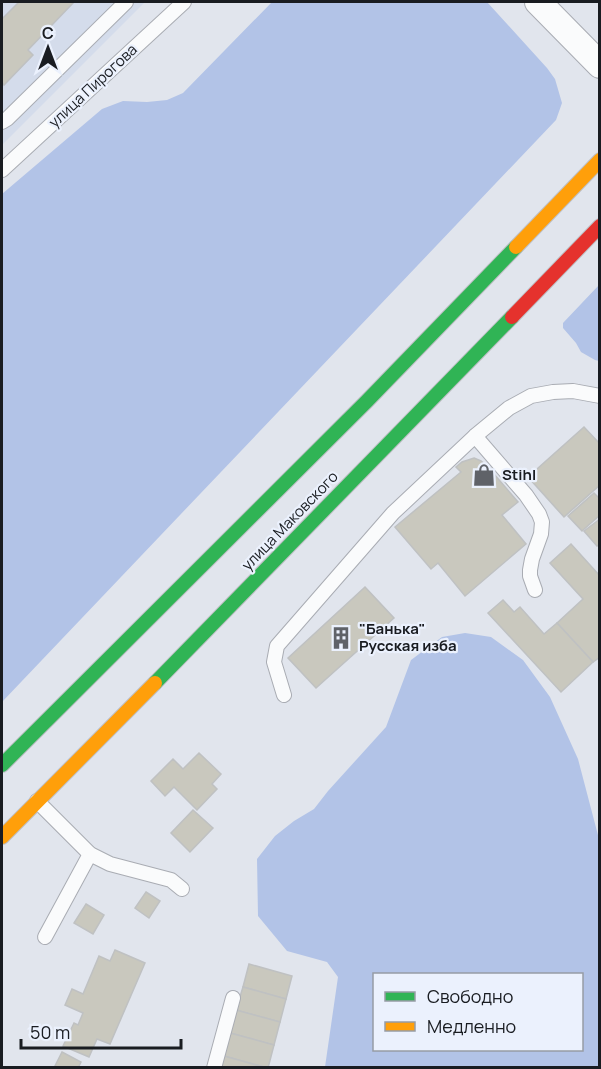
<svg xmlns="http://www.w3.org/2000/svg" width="601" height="1069" viewBox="0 0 601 1069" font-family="Manrope,sans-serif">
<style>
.built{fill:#d4dceb}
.forest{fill:#b2c3e7;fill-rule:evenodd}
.building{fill:#c9c8be;stroke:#bfc1c2;stroke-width:1.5}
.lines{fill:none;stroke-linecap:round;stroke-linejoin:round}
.lane-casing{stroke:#a9acb3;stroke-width:16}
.street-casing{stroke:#a9acb3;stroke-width:28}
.fast-casing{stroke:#bebfc4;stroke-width:16}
.slow-casing{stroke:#bebfc4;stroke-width:16}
.jam-casing{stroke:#bebfc4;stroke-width:16}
.lane{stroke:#fafbfc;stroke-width:14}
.street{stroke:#fafbfc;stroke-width:26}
.fast{stroke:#30b455;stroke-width:14}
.slow{stroke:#ff9f0a;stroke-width:14}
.jam{stroke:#e5322d;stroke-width:14}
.labels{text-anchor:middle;stroke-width:4.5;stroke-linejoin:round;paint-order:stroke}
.street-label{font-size:15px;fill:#191c21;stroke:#ebf1fd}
.poi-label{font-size:15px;font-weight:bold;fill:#191c21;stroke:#ebf1fd;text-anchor:start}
</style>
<rect width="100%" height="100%" fill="#e1e5ed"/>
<path class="built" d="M2,2H145L2,145Z"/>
<g class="forest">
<path d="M272,2H487L547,68L555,79L562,103L556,120L2,702V194L102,109L123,101L147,102L167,100L183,93Z"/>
<path d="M599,285V361L595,360L581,352L576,343L563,328V323Z"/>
<path d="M465,633L491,637L523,660L550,697L578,759L599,839V1067H325L338,977L327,962L287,951L258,916L257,859L275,836L294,821L314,809L328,791L386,727L411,660L442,637ZM374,974H582V1050H374Z"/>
</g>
<g class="building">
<path d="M19,2H74L28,50L33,55L4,85L2,82V16L3,18Z"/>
<path d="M584,427L600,444V485L564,517L528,477Z"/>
<path d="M474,458L481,461L488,467L518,502L502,515L526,544L465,596L438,563L431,569L395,527L461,472L456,467L462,462Z"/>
<path d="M594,493L600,499V515L582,531L568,516Z"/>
<path d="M600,519V544L597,546L584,531Z"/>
<path d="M571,544L600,576V657L593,662L557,623L583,599L550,563Z"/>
<path d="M365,587L394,618L316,688L288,658Z"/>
<path d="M503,600L514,612L520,607L544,634L557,623L593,662L561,692L488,613Z"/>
<path d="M199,753L221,774L212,784L217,789L197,810L174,787L165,796L151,781L173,759L183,769Z"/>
<path d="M193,810L213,828L190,852L171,833Z"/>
<path d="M146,892L160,901L149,918L135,908Z"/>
<path d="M86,904L104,915L93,934L74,923Z"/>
<path d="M115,950L145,963L110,1044L97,1039L89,1057L63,1046L74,1023L78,1025L83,1013L65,1005L72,989L83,994L99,956L110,961Z"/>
<path d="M249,964L292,976L286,999L243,987Z"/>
<path d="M243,987L286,999L280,1022L236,1010Z"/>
<path d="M236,1010L280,1022L274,1045L230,1033Z"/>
<path d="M230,1033L274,1045L268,1068L224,1056Z"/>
<path d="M62,1052L81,1062L78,1068H59L55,1066Z"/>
<path d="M224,1056L267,1068H220Z"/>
</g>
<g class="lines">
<g class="lane-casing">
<g id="lane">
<path d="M2,122L7,119L126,2"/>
<path d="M2,170L184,2"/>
<path d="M475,436L526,495L539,514L542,522L541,534L532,559L530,570V576L535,590"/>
<path d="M284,695L274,662L277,646L393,513L475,436L509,408L531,396L553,392L573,391L600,396"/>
<path d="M37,801L90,854L110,864L171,880L182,889"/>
<path d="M45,937L90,854"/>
<path d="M214,1068L233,998"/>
</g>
</g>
<g class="street-casing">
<path id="street" d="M538,2L600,65"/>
</g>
<g class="fast-casing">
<g id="fast">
<path d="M155,683L512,317"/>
<path d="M2,765L367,401L516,247"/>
</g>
</g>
<g class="slow-casing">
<g id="slow">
<path d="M516,247L600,160"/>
<path d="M2,837L155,683"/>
</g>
</g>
<g class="jam-casing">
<path id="jam" d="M512,317L600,226"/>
</g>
<use href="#lane" class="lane"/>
<use href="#street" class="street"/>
<use href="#fast" class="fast"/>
<use href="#slow" class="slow"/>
<use href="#jam" class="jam"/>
</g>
<defs>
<g id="shop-bare" transform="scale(1.8)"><path d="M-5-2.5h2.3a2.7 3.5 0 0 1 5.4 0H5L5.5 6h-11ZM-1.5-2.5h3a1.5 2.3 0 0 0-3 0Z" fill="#5f6268" stroke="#ebf1fd" stroke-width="2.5" paint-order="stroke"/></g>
<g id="building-bare" transform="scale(1.8)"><path d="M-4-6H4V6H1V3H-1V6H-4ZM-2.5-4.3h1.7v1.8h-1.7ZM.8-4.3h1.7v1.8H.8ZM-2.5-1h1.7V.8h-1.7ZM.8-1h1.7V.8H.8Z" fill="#5f6268" stroke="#ebf1fd" stroke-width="2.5" paint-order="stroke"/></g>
</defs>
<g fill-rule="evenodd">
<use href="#shop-bare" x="484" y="475"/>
<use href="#building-bare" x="341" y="638"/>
</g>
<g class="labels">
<g class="street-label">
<text transform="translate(93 86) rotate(-43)" y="5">улица Пирогова</text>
<text transform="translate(290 521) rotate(-46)" y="5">улица Маковского</text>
</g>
<g class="poi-label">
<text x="502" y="480">Stihl</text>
<text x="359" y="634">"Банька"<tspan x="359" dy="17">Русская изба</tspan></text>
</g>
</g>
<rect width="601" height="1069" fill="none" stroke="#191c21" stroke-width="6"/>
<rect x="373" y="973" width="210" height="78" fill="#ebf1fd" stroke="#979ca5" stroke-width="1.5"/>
<rect x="385" y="992" width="30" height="9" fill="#30b455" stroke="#979ca5" stroke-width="1.5"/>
<text x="427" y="1003" font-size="18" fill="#191c21">Свободно</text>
<rect x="385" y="1022" width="30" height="9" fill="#ff9f0a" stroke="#979ca5" stroke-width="1.5"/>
<text x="427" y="1033" font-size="18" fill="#191c21">Медленно</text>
<g transform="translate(48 48)" stroke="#ebf1fd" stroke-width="4.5" paint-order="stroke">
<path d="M0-4.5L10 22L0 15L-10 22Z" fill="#191c21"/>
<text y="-9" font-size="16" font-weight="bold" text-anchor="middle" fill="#191c21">С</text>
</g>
<path d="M21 1039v9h160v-9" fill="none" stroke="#191c21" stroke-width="3"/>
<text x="30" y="1039" font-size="18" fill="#191c21" stroke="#ebf1fd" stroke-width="4.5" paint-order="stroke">50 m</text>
</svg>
